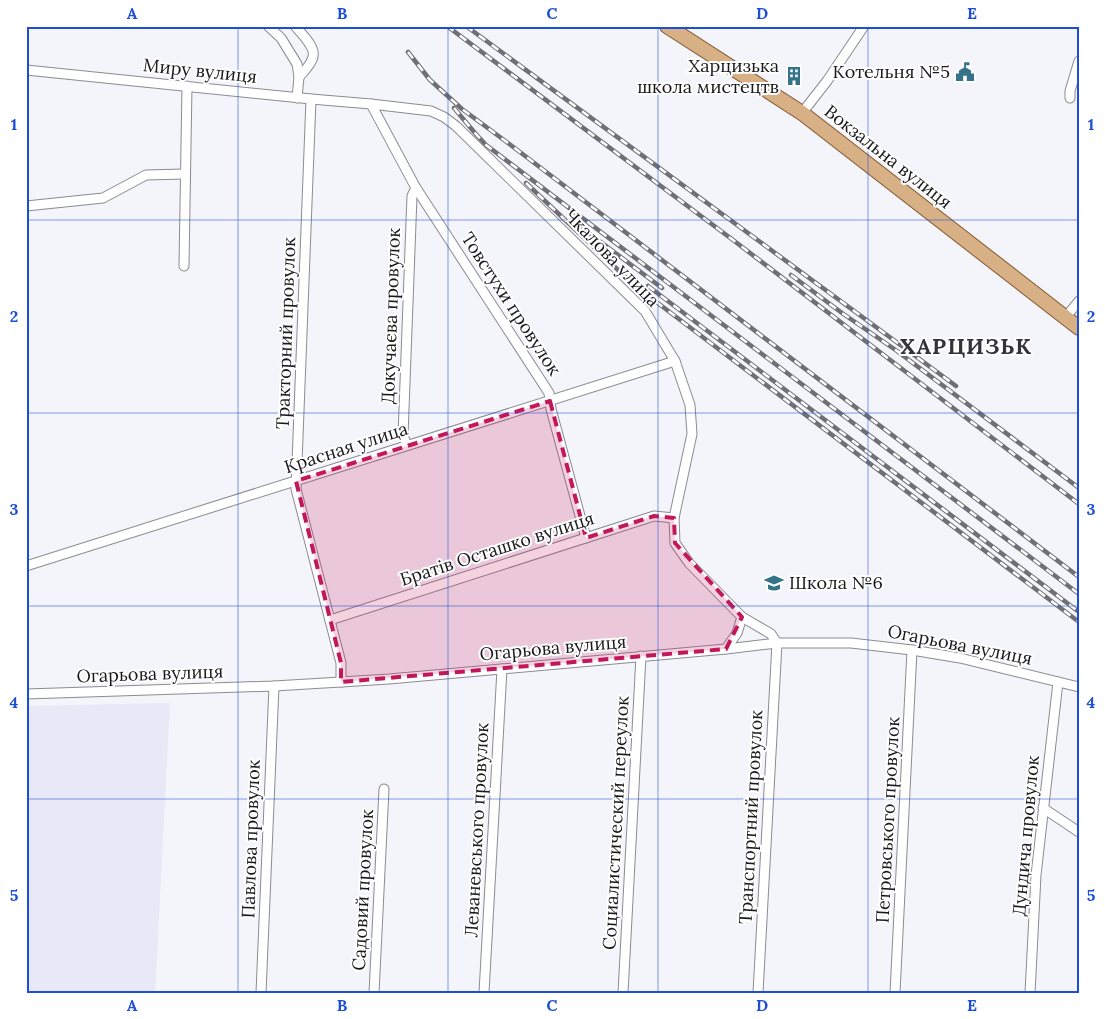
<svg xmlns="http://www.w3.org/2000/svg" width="1105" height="1019" viewBox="0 0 1105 1019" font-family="Lora,serif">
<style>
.built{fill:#e8e8f6}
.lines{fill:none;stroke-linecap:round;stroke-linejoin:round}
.street-casing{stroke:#8b8b92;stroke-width:11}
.primary-casing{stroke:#84582c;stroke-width:16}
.street{stroke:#fff;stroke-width:9}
.primary{stroke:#d8b086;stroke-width:14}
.rail-casing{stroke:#707074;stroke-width:4.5}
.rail{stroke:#fff;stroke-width:2.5;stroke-dasharray:8;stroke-linecap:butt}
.marked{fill:#c2185b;fill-opacity:0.2;stroke:#c2185b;stroke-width:4;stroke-dasharray:10 6;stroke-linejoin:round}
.grid{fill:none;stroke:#1d4ed8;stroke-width:1;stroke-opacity:0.55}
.labels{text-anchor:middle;stroke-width:4;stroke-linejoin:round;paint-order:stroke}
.poi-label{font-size:18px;fill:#19181b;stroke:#fff;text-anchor:end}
.street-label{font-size:18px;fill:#19181b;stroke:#fff}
.district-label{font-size:22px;font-weight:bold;letter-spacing:1px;fill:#333339;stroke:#fff}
.neatline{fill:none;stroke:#1d4ed8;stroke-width:2}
.grid-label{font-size:16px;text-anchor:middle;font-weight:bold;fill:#1d4ed8}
</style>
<rect width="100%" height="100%" fill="#f4f4fb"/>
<path class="built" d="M170,703L155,993H26V706Z"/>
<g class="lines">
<g class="street-casing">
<g id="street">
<path d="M268,26L281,38L297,64L299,77L297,98"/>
<path d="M295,26C301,33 316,47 313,57C311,65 304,71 299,77"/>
<path d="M26,70L311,99L371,104L431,111L444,117L456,126L645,311L675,361L690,405L692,434L674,518L675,543L689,563L742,617L737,633L726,649"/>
<path d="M1070,98V91L1079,61"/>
<path d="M311,99L296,489L341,663V682"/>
<path d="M371,104L416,188L549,393L551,409L586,538"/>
<path d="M802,113L827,81L864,26"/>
<path d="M26,206L103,198L146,175L185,174"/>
<path d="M184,266L187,86"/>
<path d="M1065,318L1079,301"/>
<path d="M407,445L403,436L412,196L416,188"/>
<path d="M26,566L675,361"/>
<path d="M742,617L771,634L777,643L758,993"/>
<path d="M330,620L654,516L674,518"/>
<path d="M26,694L274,686L341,682L389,679L726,649L777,643H851L912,650L960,658L1079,687"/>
<path d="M1043,808L1079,832"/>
<path d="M261,993L274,686"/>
<path d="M374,993L384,789"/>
<path d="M484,993L502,669"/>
<path d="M623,993L641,656"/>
<path d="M895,993L912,650"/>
<path d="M1030,993L1036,875L1058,682"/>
</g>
</g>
<g class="primary-casing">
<path id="primary" d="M667,26L802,113L1079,328"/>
</g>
<use href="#street" class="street"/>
<use href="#primary" class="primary"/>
<g class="rail-casing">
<g id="rail">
<path d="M447,26L733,240L1079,504"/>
<path d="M466,26L910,352L956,386"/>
<path d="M408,52L430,80L462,109L508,143L1079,577"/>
<path d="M454,108L475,133L486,145L1079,594"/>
<path d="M526,183L634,285L1079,622"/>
<path d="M582,228L662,288"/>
<path d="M791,275L842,313L897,351L1079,488"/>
<path d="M648,286L1079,612"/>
</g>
</g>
<use href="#rail" class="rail"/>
</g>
<path class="marked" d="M550,401L586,538L654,516L674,518L675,543L742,617L726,649L341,682V663L296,481Z"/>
<path class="grid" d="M238,26V993M448,26V993M658,26V993M868,26V993M26,220H1079M26,413H1079M26,606H1079M26,799H1079"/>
<defs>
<g id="civic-bare" transform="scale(1.5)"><path d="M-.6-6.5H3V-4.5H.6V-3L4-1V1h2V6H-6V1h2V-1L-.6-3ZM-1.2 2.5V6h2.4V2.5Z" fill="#357389" stroke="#fff" stroke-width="2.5" paint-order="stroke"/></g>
<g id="building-bare" transform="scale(1.5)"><path d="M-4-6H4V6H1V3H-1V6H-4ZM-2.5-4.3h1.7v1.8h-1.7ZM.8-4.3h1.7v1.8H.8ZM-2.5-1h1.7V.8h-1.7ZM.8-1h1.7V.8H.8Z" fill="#357389" stroke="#fff" stroke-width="2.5" paint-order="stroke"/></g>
<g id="school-bare" transform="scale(1.5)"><path d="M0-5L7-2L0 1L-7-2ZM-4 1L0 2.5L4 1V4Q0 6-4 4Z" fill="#357389" stroke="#fff" stroke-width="2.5" paint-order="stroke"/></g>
</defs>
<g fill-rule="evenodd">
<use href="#civic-bare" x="965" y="72"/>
<use href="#building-bare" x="794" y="76"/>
<use href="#school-bare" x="774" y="583"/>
</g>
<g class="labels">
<g class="poi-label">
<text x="779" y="72">Харцизька<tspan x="779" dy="21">школа мистецтв</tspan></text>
<text x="950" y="78">Котельня №5</text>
<text x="789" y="589" text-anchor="start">Школа №6</text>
</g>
<g class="street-label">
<text transform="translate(200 71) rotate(6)" y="6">Миру вулиця</text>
<text transform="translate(888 157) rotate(38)" y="6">Вокзальна вулиця</text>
<text transform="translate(612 258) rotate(46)" y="6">Чкалова улица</text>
<text transform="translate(511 304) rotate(57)" y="6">Товстухи провулок</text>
<text transform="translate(391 316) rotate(-88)" y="6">Докучаєва провулок</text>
<text transform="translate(286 333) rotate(-88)" y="6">Тракторний провулок</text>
<text transform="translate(346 448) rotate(-18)" y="6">Красная улица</text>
<text transform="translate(497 549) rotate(-18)" y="6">Братів Осташко вулиця</text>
<text transform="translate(960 645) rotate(11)" y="6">Огарьова вулиця</text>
<text transform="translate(553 648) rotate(-5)" y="6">Огарьова вулиця</text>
<text transform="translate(150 674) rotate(-2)" y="6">Огарьова вулиця</text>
<text transform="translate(751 817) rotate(-87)" y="6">Транспортний провулок</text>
<text transform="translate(888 820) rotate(-87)" y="6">Петровського провулок</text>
<text transform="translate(616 823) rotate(-87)" y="6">Социалистический переулок</text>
<text transform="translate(477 830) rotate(-87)" y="6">Леваневського провулок</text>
<text transform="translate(1026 836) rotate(-85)" y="6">Дундича провулок</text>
<text transform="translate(251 839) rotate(-88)" y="6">Павлова провулок</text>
<text transform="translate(363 890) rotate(-87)" y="6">Садовий провулок</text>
</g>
<g class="district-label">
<text x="966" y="354">ХАРЦИЗЬК</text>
</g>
</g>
<rect width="1105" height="1019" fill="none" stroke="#ffffff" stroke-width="55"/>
<rect x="28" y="28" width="1050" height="964" class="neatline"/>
<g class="grid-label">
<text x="132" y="19">A</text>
<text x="342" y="19">B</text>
<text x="552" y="19">C</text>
<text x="762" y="19">D</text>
<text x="972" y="19">E</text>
<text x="14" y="130">1</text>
<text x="1091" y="130">1</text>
<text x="14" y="322">2</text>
<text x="1091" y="322">2</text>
<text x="14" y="515">3</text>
<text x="1091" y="515">3</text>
<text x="14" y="708">4</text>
<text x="1091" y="708">4</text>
<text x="14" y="901">5</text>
<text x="1091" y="901">5</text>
<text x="132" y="1011">A</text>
<text x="342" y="1011">B</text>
<text x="552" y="1011">C</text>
<text x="762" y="1011">D</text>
<text x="972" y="1011">E</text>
</g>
</svg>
